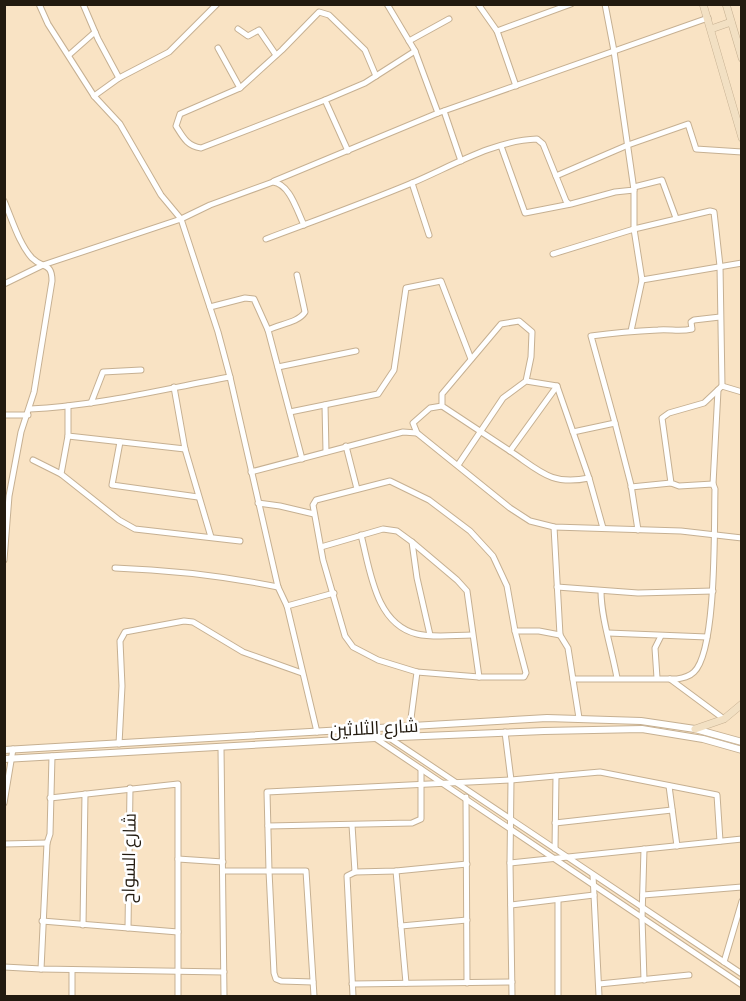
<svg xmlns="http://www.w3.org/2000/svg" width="746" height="1001" viewBox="0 0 746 1001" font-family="'IBM Plex Sans',Cairo,sans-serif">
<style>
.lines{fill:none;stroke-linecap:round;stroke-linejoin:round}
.minor-casing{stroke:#c6b092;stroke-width:7}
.tertiary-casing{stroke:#c6b092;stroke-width:8}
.secondary-casing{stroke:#c6b092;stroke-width:8}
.minor{stroke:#fff;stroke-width:5}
.tertiary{stroke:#fff;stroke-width:6}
.secondary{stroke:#f2e0c3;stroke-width:7}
.labels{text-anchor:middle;stroke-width:5;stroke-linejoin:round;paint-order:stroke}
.street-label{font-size:18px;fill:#221a0f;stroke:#fff}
</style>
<rect width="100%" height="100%" fill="#f9e3c4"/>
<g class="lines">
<g class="minor-casing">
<g id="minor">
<path d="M39,4L48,24L94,96L120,124L161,195L181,219L218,332L230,377L278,587L287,606L317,732"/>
<path d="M83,4L98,39L119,78"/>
<path d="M478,4L497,31L571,4"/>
<path d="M238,29L248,36L259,30L276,55"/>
<path d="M497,31L516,86"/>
<path d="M409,41L449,19"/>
<path d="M218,48L240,88"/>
<path d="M69,55L95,32"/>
<path d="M94,96L119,78L169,52L217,4"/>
<path d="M325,100L201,148C187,146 183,137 176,126L180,114L240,88L282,50L319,12L329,15L365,50L376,76"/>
<path d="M444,111L461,161"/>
<path d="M438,113L708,18"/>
<path d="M501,146L525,213L571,204L615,192L634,190L614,51L605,4"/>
<path d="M348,151L325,100L365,83L415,51"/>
<path d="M556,176L628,145L688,124L696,149L742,152"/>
<path d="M274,181L438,113L415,51L387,4"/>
<path d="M412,183L429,235"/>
<path d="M634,187L662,180L676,218"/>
<path d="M634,190V229L642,280L742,263"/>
<path d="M4,201C12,219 19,244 32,258C43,269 52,262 52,281L34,392L21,432L9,496L4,560"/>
<path d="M266,239C314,221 364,203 412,183C450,167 495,140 537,139L543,144L566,201L569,204"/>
<path d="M553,254L634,229L710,211L714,212L720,266L722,386"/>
<path d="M4,284L43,265L181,219L210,205L273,182C290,184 297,211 304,225"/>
<path d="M210,307L245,298L254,299L268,330L302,459"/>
<path d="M268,330C279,324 298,323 305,312L297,275"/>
<path d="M631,331L642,280"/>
<path d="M278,367L356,351"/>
<path d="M557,386L589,478L603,528"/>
<path d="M174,387L185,449L211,537"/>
<path d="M91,403L103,372L141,370"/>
<path d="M325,405L326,452"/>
<path d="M68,406V436L185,449"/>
<path d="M442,406L430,408L413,423L417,433L510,508L530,521L554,527L681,531L742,538"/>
<path d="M30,409C97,406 163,389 230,377"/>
<path d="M290,412L378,394L394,370L406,288L441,281L471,359"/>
<path d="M4,415H28"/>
<path d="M615,423L591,336C613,333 636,331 658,330C671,329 680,332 692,329L691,322L694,320L720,317"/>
<path d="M573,432L615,423L631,485L638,530"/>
<path d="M68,436L61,474L119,520L135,529L240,541"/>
<path d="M120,442L112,485L198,497"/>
<path d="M346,446L357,489"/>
<path d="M510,451C540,471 551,486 589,478"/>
<path d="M33,460L61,474"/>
<path d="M458,465L503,398L526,381L557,386L510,451L442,406V394L501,324L519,321L532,332L531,357L526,381"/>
<path d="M251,472L403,432L417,433"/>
<path d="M390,481L429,500L470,531L493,556L507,586L515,631L526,673L524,677H479L417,672L378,660L353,647L345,636L323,560L313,505L316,500Z"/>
<path d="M713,484L718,390"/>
<path d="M631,487L671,483"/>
<path d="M258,503L280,506L314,514"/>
<path d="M554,527L560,635L568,648L579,718"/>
<path d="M361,535C370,569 375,624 417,634C434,638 455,635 472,635"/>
<path d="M412,542L417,578L430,635"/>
<path d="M321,547L383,529L397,531L412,542L457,580L467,591L479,677"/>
<path d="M115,568C170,570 224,576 278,587"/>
<path d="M557,587L638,593L713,591"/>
<path d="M601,591C601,618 612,650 617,678"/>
<path d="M287,606L334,593"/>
<path d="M515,631H539L560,635"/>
<path d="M608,633L707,637"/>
<path d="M657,678L655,648L661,636"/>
<path d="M573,679H677C683,678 689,677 694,672C717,650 714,524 715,489L713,484L679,486L671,483L662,418L669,413L704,403L722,386L742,392"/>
<path d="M670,679L724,719"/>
<path d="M410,726L417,672"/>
<path d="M505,732L511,780L510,863L512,996"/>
<path d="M388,737L742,974"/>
<path d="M375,738L742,985"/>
<path d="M119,744L122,686L120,641L125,632L184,621L193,622L243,652L302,673"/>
<path d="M221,748L224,996"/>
<path d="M669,786L677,846"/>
<path d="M466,797L467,983"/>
<path d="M50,798L178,784V996"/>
<path d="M4,803L13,749"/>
<path d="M555,823L672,810"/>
<path d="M352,825L355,872"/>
<path d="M268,826L412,823L421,819V769"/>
<path d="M4,844L47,843"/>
<path d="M555,849L556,776"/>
<path d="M178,859L223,862"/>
<path d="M510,863L742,839"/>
<path d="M223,871H306L314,996"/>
<path d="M396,871L406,983"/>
<path d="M593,875L599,996"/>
<path d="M643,895L742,887"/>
<path d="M558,900V996"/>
<path d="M511,905L594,895"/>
<path d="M42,921L178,932"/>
<path d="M83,925L85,794"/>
<path d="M401,926L467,920"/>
<path d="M128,928L130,788"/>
<path d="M724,962L742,901"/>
<path d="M4,967L41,969L224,972"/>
<path d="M41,969L47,843L50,834L52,756"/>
<path d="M644,980L642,918L644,849"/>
<path d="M313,982L281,981L276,979L274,973L269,871L267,792L511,780L600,772L717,795L720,841"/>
<path d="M352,984L512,982"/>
<path d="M599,984L689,975"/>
<path d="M72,996V970"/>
<path d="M353,996L347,876L355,872L396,871L467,864"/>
</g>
</g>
<g class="tertiary-casing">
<g id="tertiary">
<path d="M4,750L547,718L641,721L695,729L742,742"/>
<path d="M4,759L375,738L544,731L642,729L703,739L742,750"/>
</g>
</g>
<g class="secondary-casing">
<g id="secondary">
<path d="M703,4L742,138"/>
<path d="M726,4L742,58"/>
<path d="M711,29L731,22"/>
<path d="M695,729L724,719L742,704"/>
</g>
</g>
<use href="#minor" class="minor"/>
<use href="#tertiary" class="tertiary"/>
<use href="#secondary" class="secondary"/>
</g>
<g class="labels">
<g class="street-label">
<text transform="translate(374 728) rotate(-3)" y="6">شارع الثلاثين</text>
<text transform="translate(129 858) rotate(-89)" y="6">شارع السواح</text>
</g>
</g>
<rect width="746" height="1001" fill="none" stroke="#221a0f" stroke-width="12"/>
</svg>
